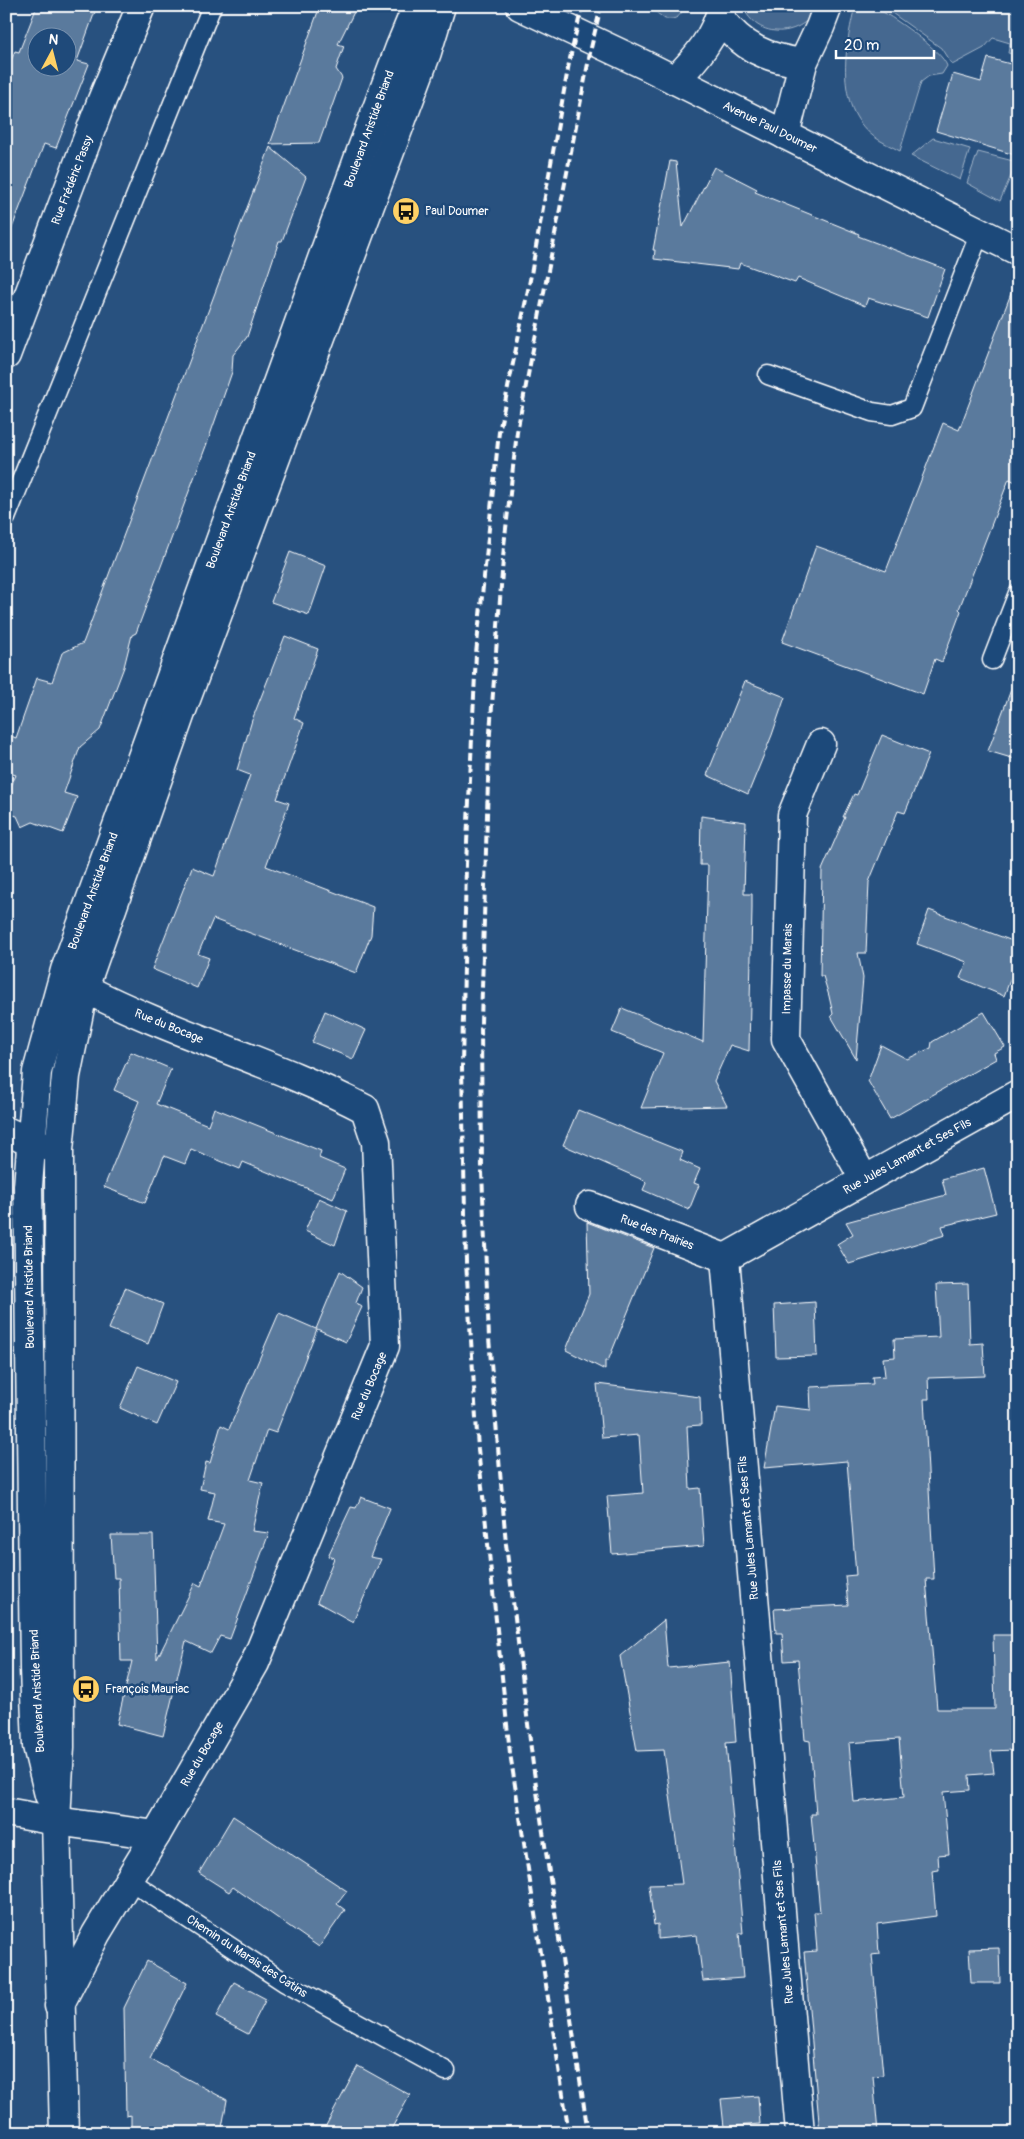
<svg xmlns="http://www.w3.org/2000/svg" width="1024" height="2139" viewBox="0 0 1024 2139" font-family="Pangolin,sans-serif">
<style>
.green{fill:#446890;stroke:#a2b4c8}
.building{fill:#5a7a9d;stroke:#fff;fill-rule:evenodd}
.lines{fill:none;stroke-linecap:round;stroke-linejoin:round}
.service-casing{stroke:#fff;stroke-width:21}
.minor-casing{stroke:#fff;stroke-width:31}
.tertiary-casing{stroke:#fff;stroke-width:31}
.secondary-casing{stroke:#fff;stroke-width:31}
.service{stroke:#1f4a7a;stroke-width:18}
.minor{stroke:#1f4a7a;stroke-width:28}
.tertiary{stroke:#1f4a7a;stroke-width:28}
.secondary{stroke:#1f4a7a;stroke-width:28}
.rail{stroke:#fff;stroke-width:4;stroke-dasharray:8 4;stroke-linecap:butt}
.labels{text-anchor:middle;stroke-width:5;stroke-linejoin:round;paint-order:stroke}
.street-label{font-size:12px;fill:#fff;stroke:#1f4a7a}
.poi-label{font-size:12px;fill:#fff;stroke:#1f4a7a;text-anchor:start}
</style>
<rect width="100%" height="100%" fill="#28517f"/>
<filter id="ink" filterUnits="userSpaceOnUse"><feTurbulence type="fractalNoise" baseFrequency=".02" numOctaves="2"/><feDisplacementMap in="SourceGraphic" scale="10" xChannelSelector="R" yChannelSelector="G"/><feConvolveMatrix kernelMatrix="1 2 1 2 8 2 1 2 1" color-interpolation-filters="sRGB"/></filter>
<g filter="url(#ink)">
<g class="green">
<path d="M668,6H684C681,17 676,20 665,19L653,10L667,11Z"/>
<path d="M743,6H818C803,38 756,41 743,6Z"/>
<path d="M855,6C861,6 869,5 874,7C890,15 942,50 947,66L942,74L929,76L921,82L900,151C891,146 881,142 873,136C834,105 845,48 855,6Z"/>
<path d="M882,6H1018V55L1008,53L1010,43L993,38L984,48L952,65L941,48Z"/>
<path d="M933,138L970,149L960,180L911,156Z"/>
<path d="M978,152L1017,162L1000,201L967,183Z"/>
</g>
<g class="building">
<path d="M37,6H97L77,61L89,64L56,148L44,144L9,236H6V72L15,51L19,52ZM38,38H68V68H38Z"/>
<path d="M320,6H357L338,44L344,46L336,69L342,78L319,143L270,144Z"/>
<path d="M988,58L1018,66V156L936,131L953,74L981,82Z"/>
<path d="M270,147L306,177L282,241H279L247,337L233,355L232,372L209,438L136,633L132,635L124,667L100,730L80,747L64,793L77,797L63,833L33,822L22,827L17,816L6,813V797L16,775L6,772V751L11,736L16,738L37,678L52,682L62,653L83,643Z"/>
<path d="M670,161L676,162L683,227L714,167L757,189L755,192L859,234L858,236L945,269L928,317L868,298L865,306L798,278L795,283L740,263L738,269L654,259L655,250H653Z"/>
<path d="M1015,283H1018V483L1009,479L959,609L961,611L942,662L935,659L923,694L782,642L816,546L886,571L943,423L959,430Z"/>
<path d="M290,552L326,566L309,615L271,602Z"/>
<path d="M285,636L318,649L294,718L304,723L277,799L289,803L266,866L373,907L371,935L356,973L213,919L198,954L209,958L197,988L152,969L192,867L214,876L250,775L237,770L252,720Z"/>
<path d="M1015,679L1018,680V760L988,751Z"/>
<path d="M745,681L785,697L772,735L748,794L707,775Z"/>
<path d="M882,735L929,754L905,813L898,811L869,882L866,953H858L863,978L856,1059L831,1016L833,1014L829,996L823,976H820L822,870L845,817H843L854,794L857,795Z"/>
<path d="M701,816L746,822L744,894H752V908L749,1051L730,1045L714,1081L727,1106L641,1108L663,1053L612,1032L622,1008L703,1042L708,865H700Z"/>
<path d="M929,910L1018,943V959L1004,996L960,978L967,962L917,944Z"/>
<path d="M325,1011L366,1030L353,1059L312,1042Z"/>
<path d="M984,1012L1005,1047L994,1053L996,1059L890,1119L868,1081L881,1045L907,1059L931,1048L932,1042Z"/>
<path d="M131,1052L171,1069L156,1104L208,1125L214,1108L321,1151L319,1158L345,1169L333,1199L243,1162L240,1169L191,1149L185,1164L164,1156L145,1203L104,1187L139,1101L114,1090Z"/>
<path d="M578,1110L683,1152L680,1160L700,1169L694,1183L699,1185L689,1210L643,1190L646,1183L643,1180L563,1145Z"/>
<path d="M984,1168L996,1213L942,1226L945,1235L849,1264L837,1244L853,1234L846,1222L946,1195L942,1179Z"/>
<path d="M319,1198L347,1211L335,1245L305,1231Z"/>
<path d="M587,1222L654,1248L608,1361H605V1370L566,1350L589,1294Z"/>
<path d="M340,1271L362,1287L356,1303L362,1307L346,1342L317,1329L276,1433L267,1430L250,1480L263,1483L252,1531L269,1533L230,1639L220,1636L211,1653L186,1641L163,1736L117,1724L132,1661H121L119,1578H114L111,1535H153L157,1659L195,1583L201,1586L224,1524L208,1521L215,1492L200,1489L206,1462L210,1463L221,1425L229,1429L279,1313L316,1329Z"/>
<path d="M968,1284L970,1344L983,1343L985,1376L928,1378L929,1399H924L934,1579H926L937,1709H995L993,1635H1018V1742H1014V1750L991,1751L994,1773L969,1775L970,1790L943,1792L949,1854L938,1855L939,1870L932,1871L936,1916L877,1924L879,1954L872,1955L883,2075L873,2076L878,2133H820L804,1952L817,1951L814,1912H820L811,1814H816L810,1741L805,1740L798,1660L784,1661L782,1633H776L774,1609L848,1605L845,1576L856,1575L847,1461L764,1468L775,1406L811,1410L810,1387L873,1384L872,1377L885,1376L883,1358L895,1357L894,1339L939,1337L936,1285ZM899,1739L904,1797L854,1802L849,1743Z"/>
<path d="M125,1288L163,1304L148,1344L109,1329Z"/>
<path d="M815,1302L817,1356L776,1357L774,1305Z"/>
<path d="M138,1366L176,1382L157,1425L120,1408Z"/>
<path d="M597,1384L700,1397L701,1425L687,1426L690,1489L700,1488L704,1546L612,1554L607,1496L643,1493L639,1435L602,1438Z"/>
<path d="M361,1497L390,1508L370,1557L381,1559L353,1622L317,1602L334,1558L328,1556L351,1507L356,1508Z"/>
<path d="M664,1620L668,1668L730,1662L736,1742L726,1743L743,1933H739L743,1978L703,1981L697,1935L658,1939V1924L654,1925L649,1885L682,1884L664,1750L637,1751L620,1656Z"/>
<path d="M233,1816L347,1891L337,1904L345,1910L319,1947L233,1887L229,1892L199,1873Z"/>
<path d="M999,1948L1000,1983H971L969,1949Z"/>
<path d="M147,1961L187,1983L150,2059L227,2100L221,2133H131V2115L126,2116L124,2008Z"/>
<path d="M234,1982L266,1999L248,2034L216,2017Z"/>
<path d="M358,2066L410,2095L389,2133H322Z"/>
<path d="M758,2096L760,2124L724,2127L721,2099Z"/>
</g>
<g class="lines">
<g class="service-casing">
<g id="service">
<path d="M768,375L872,412L892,415L912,408L980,232"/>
<path d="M6,518L212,6"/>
<path d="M992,660L1018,593"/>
<path d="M129,1880L284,1982L446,2071"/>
</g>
</g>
<g class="minor-casing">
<g id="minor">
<path d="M720,18C743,48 766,58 803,63"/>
<path d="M675,80C695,60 717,35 722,6"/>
<path d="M785,135L803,63L820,27L828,6"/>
<path d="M6,355L102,100L141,6"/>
<path d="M821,744L792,815L786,1039L864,1179"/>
<path d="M6,1131L30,1142L54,1148"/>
<path d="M590,1206L725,1258"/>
<path d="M6,1812L56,1821"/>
<path d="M800,2133L725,1258L1018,1094"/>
</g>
</g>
<g class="tertiary-casing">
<g id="tertiary">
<path d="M56,1821L156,1835L255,1663L385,1346L376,1142L365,1109C275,1062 174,1035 84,988"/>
<path d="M59,2006L96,1934L156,1835"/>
</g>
</g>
<g class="secondary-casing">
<g id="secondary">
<path d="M520,6L647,66L1018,251"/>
<path d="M49,1795L37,1746L34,1669L28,1186L37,1072L65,970L361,151L400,47L417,6"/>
<path d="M64,2133L56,1821L60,1747L59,1150L66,1076L84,988L182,710L427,52L441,6"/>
</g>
</g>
<use href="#service" class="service"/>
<use href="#minor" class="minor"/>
<use href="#tertiary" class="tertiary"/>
<use href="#secondary" class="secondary"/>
<g class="rail">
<path d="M569,2133L510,1753L478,1449L466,1262L462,1067L466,864L476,654L499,432L530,280L569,63L582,6"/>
<path d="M588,2133L533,1765L506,1544L489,1338L482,1172L481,1023L489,746L504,546L517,432L591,48L601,6"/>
</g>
</g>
</g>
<defs>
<g id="bus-disc" transform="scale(1.4375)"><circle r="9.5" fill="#ffd166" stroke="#1f4a7a"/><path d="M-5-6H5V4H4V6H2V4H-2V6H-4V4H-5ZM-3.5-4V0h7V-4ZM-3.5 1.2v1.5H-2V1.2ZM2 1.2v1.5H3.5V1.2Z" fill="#111"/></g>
</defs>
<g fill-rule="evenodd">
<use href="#bus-disc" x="406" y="211"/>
<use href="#bus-disc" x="86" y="1689"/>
</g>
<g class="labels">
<g class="street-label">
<text transform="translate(770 127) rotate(26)" y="4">Avenue Paul Doumer</text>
<text transform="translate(369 129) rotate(-70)" y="4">Boulevard Aristide Briand</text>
<text transform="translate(72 180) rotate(-69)" y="4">Rue Frédéric Passy</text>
<text transform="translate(231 510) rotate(-70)" y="4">Boulevard Aristide Briand</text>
<text transform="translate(93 891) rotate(-70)" y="4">Boulevard Aristide Briand</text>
<text transform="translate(787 969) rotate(-89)" y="4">Impasse du Marais</text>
<text transform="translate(169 1026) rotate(22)" y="4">Rue du Bocage</text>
<text transform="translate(907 1156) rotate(-29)" y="4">Rue Jules Lamant et Ses Fils</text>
<text transform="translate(657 1232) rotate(21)" y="4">Rue des Prairies</text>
<text transform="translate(29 1287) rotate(-91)" y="4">Boulevard Aristide Briand</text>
<text transform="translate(369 1386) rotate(-67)" y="4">Rue du Bocage</text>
<text transform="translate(748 1528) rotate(-95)" y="4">Rue Jules Lamant et Ses Fils</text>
<text transform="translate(37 1691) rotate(-93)" y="4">Boulevard Aristide Briand</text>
<text transform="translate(202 1754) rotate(-60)" y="4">Rue du Bocage</text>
<text transform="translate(783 1932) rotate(-95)" y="4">Rue Jules Lamant et Ses Fils</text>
<text transform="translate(247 1956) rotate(33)" y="4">Chemin du Marais des Catins</text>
</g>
<g class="poi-label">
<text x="425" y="215">Paul Doumer</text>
<text x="105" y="1693">François Mauriac</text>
</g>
</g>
<rect width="1024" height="2139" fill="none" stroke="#1f4a7a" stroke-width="25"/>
<rect x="12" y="12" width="999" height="2114" fill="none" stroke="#fff" stroke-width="2" filter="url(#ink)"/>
<g transform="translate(52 52) rotate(7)"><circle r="24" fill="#1f4a7a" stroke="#7992af"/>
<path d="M0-4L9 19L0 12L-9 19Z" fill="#ffd166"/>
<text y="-8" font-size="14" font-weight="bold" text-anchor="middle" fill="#ffffff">N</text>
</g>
<path d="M836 50v8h98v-8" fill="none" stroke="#ffffff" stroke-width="2.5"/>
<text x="844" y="50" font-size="15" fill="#ffffff" stroke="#1f4a7a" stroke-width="4" paint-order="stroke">20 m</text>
</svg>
